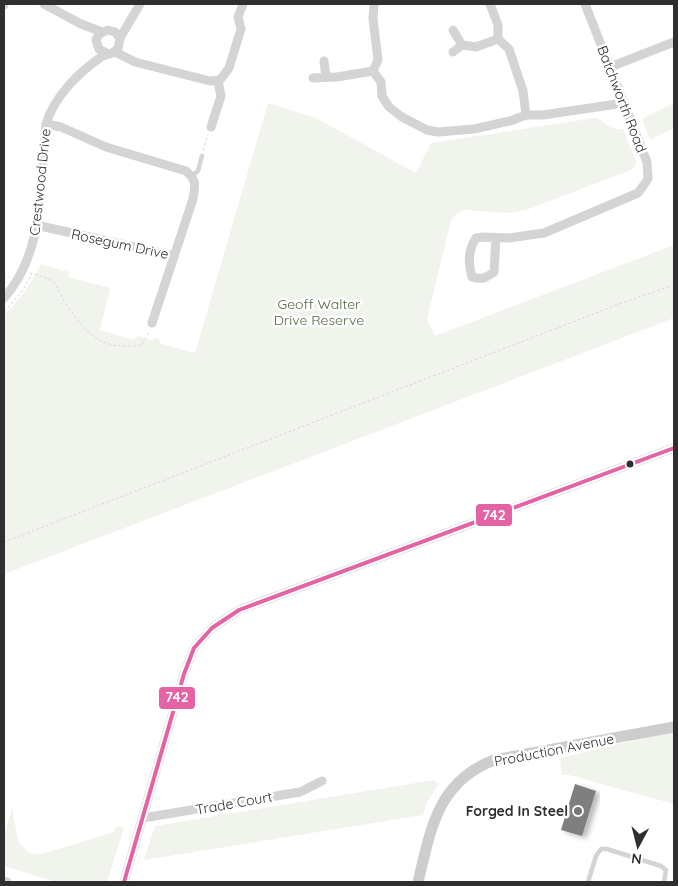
<svg xmlns="http://www.w3.org/2000/svg" width="678" height="886" viewBox="0 0 678 886" font-family="Quicksand,sans-serif">
<style>
.green{fill:#f1f4ed}
.building{fill:#7f7f7f;filter:url(#shadow)}
.lines{fill:none;stroke-linecap:round;stroke-linejoin:round}
.path{stroke:#d4d4d4;stroke-width:1;stroke-dasharray:2.5 2.5;stroke-linecap:butt}
.service{stroke:#d4d4d4;stroke-width:4.5}
.minor{stroke:#d4d4d4;stroke-width:9}
.secondary{stroke:#cdcdcd;stroke-width:11}
.bus-1-casing{stroke:#fff;stroke-width:8}
.bus-1{stroke:#e463a4;stroke-width:4}
.bus-dot{fill:#2f2f2f;stroke:#fff;stroke-width:2}
.poi-dot{fill:#787878;stroke:#fff;stroke-width:2}
.labels{text-anchor:middle;stroke-width:5;stroke-linejoin:round;paint-order:stroke}
.street-label{font-size:14px;fill:#2f2f2f;stroke:#fff}
.park-label{font-size:14px;fill:#546740;stroke:#fff}
.poi-label{font-size:14px;font-weight:bold;fill:#2f2f2f;stroke:#fff;text-anchor:end}
.line-badge{stroke:#fff;stroke-width:2}
.badge-label{font-size:14px;text-anchor:middle;font-weight:bold;fill:#fff}
</style>
<defs>
<filter id="shadow"><feDropShadow dx="4.5" dy="2.5" stdDeviation="2.5" flood-color="#0004"/></filter>
</defs>
<rect width="100%" height="100%" fill="#fff"/>
<g class="green">
<path d="M268,103L316,118L416,173L431,143L595,118C608,121 604,130 623,129L636,160V165L631,170L526,210L508,213L464,210L459,212L451,220L427,319L435,336L674,245V318L4,574V315C20,300 31,284 41,264L69,272L68,277L110,288L100,330L133,340L138,336L150,340L158,338L161,344L195,353Z"/>
<path d="M674,103V128L650,140L642,119Z"/>
<path d="M674,731V804L569,775H562L560,758Z"/>
<path d="M434,780L439,784L427,802L423,815L144,860L155,826Z"/>
<path d="M12,809L18,841L28,853L42,854L114,832L116,826L124,828L107,882H56L4,866V835Z"/>
</g>
<path class="building" d="M575,784L596,791L582,836L561,830Z"/>
<g class="lines">
<g class="path">
<path d="M203,150L208,135"/>
<path d="M4,273L9,277"/>
<path d="M30,273C37,275 47,277 52,281C58,286 61,296 64,301C86,334 100,351 142,345L150,330"/>
<path d="M4,341V312L21,293L32,274"/>
<path d="M4,542L627,301L674,285"/>
</g>
<g class="service">
<path d="M192,176L198,171L202,156"/>
<path d="M588,882L596,856L601,849H607L661,866L666,870L664,882"/>
</g>
<g class="minor">
<path d="M44,4L81,24L102,32"/>
<path d="M374,4L373,19L378,60L373,71L381,82L382,96L389,107L402,117L427,130L438,132L474,129L510,121L526,115H543L624,103"/>
<path d="M490,4L498,25V39L509,49L523,91L526,115"/>
<path d="M4,5V4"/>
<path d="M453,30L462,45L476,47L498,39"/>
<path d="M120,38L140,4"/>
<path d="M115,52L135,62L210,81L220,80L229,68L241,29L238,17L243,4"/>
<path d="M453,52L462,45"/>
<path d="M324,61L326,77"/>
<path d="M610,67L674,42"/>
<path d="M313,78L337,77L373,71"/>
<path d="M46,124L61,127L106,147L186,171C197,180 195,186 193,199L152,323"/>
<path d="M211,127L221,96L218,81"/>
<path d="M36,225L174,256"/>
<path d="M496,238L494,272C486,278 482,280 472,277C468,264 468,250 476,238L484,237L509,238L544,233L638,193L648,179L647,162L585,4"/>
<path d="M4,298C46,251 39,183 46,124C54,97 78,73 101,57C107,54 113,54 118,49L120,38L115,32L108,30L99,34L96,40L99,49L108,54"/>
<path d="M143,818L300,792L322,781"/>
<path d="M4,881L7,882"/>
<path d="M124,882L184,674L194,648L212,628L239,610L674,448"/>
</g>
<path class="secondary" d="M418,882C431,829 437,782 494,760L674,727"/>
<g class="bus-1-casing">
<path id="bus-1" d="M124,882L184,674L194,648L212,628L239,610L674,448"/>
</g>
<use href="#bus-1" class="bus-1"/>
</g>
<circle class="bus-dot" cx="630" cy="464" r="4.5"/>
<circle class="poi-dot" cx="578" cy="811" r="5"/>
<g class="labels">
<g class="street-label">
<text transform="translate(622 99) rotate(69)" y="5">Batchworth Road</text>
<text transform="translate(40 182) rotate(-84)" y="5">Crestwood Drive</text>
<text transform="translate(120 244) rotate(12)" y="5">Rosegum Drive</text>
<text transform="translate(554 750) rotate(-11)" y="5">Production Avenue</text>
<text transform="translate(234 803) rotate(-10)" y="5">Trade Court</text>
</g>
<g class="park-label">
<text x="319" y="309">Geoff Walter<tspan x="319" dy="16">Drive Reserve</tspan></text>
</g>
<g class="poi-label">
<text x="568" y="816">Forged In Steel</text>
</g>
</g>
<g class="line-badge">
<rect x="475" y="503" width="38" height="24" rx="5" fill="#e463a4"/>
<rect x="158" y="686" width="38" height="24" rx="5" fill="#e463a4"/>
</g>
<g class="badge-label">
<text x="494" y="520">742</text>
<text x="177" y="702">742</text>
</g>
<rect width="678" height="886" fill="none" stroke="#2f2f2f" stroke-width="10"/>
<g transform="translate(638 846) rotate(187)" stroke="#ffffff" stroke-width="4" paint-order="stroke">
<path d="M0-4L9 19L0 12L-9 19Z" fill="#2f2f2f"/>
<text y="-8" font-size="14" font-weight="bold" text-anchor="middle" fill="#2f2f2f">N</text>
</g>
</svg>
